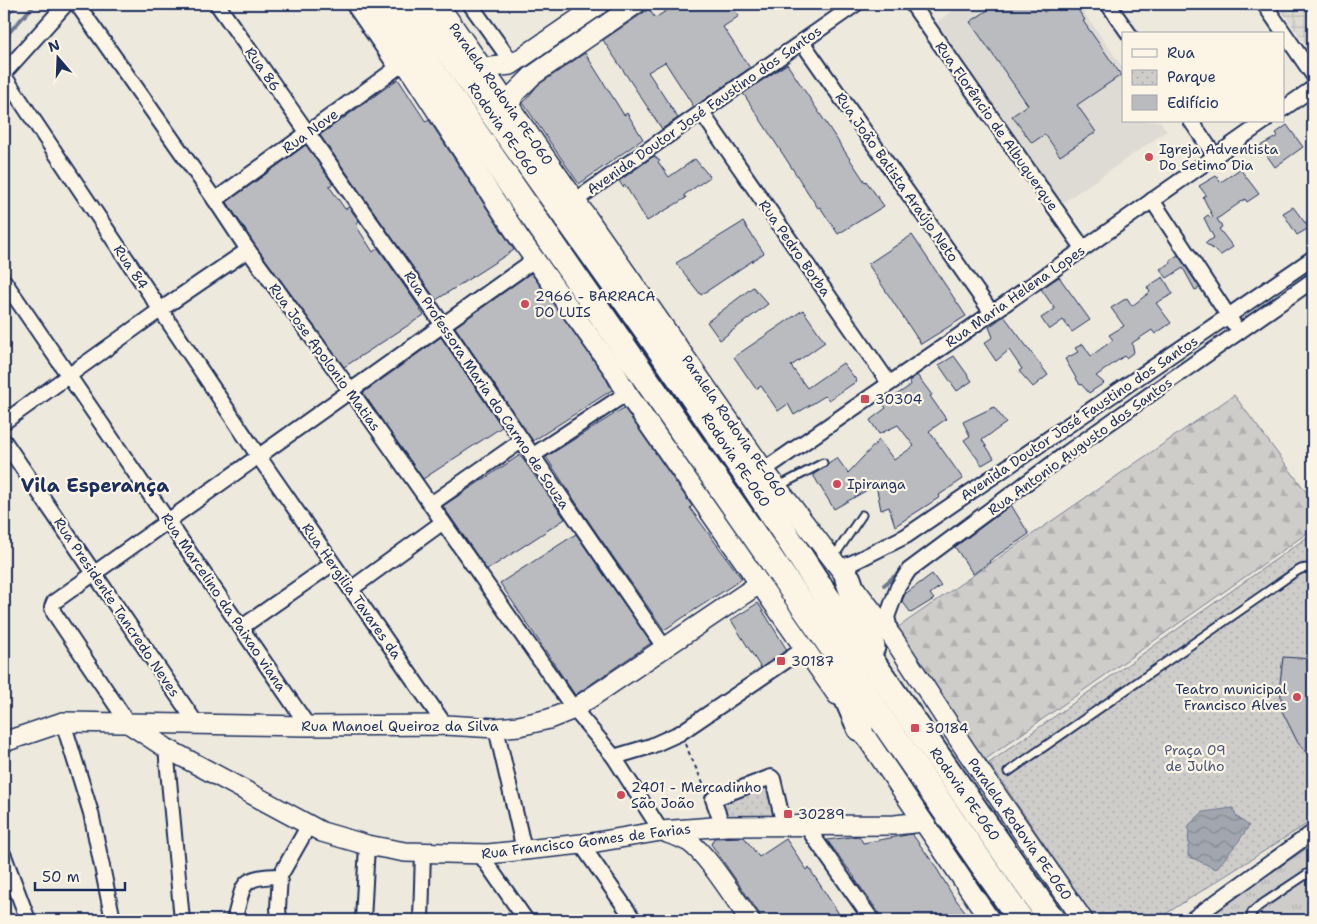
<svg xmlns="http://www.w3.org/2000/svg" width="1317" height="924" viewBox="0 0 1317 924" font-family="'Shantell Sans',sans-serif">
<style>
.built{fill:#dedbd4}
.industrial{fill:url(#industrial-grid)}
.grass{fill:url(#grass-tufts);stroke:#757e94}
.forest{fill:url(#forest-firs);stroke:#757e94}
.park{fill:url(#park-dots);stroke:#757e94}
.water{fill:url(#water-waves);stroke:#6c778f}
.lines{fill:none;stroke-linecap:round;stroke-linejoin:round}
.stream{stroke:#6c778f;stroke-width:4}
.building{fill:#babbbe;stroke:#1b2f5e}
.lane-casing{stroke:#1b2f5e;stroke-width:11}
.street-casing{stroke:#1b2f5e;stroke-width:18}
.secondary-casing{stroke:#1b2f5e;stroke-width:22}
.highway-casing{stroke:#1b2f5e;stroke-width:29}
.path{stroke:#1b2f5e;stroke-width:2;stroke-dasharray:4 4;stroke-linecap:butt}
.lane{stroke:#fcf5e5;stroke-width:7}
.street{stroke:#fcf5e5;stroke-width:14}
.secondary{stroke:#fcf5e5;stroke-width:19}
.highway{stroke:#fcf5e5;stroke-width:25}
.tram{stroke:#1b2f5e;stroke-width:1}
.poi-dot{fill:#d1495b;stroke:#fcf5e5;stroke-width:2}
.labels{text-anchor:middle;stroke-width:4.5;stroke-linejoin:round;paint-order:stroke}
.street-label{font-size:14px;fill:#1b2f5e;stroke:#fcf5e5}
.poi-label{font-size:14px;fill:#1b2f5e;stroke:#fcf5e5;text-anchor:start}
.park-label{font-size:14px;fill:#485679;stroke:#fcf5e5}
.district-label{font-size:19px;font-weight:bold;fill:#1b2f5e;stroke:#fcf5e5}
</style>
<defs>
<pattern id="industrial-grid" width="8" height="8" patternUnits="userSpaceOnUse" patternTransform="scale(1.25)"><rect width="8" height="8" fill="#dedbd4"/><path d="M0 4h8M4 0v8" fill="none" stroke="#bebcb8"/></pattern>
<pattern id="grass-tufts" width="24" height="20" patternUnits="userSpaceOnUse" patternTransform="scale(1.25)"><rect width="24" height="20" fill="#cfcdca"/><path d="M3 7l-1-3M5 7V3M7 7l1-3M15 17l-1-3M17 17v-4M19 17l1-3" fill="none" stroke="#b1b0b0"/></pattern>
<pattern id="forest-firs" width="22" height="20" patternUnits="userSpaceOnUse" patternTransform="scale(1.25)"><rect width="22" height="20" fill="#cfcdca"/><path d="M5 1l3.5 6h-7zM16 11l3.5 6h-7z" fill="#b1b0b0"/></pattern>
<pattern id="park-dots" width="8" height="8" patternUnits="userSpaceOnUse" patternTransform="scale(1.25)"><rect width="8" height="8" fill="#cfcdca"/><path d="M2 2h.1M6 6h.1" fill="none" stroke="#b1b0b0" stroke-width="1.8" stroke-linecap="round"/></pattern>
<pattern id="water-waves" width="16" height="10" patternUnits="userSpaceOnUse" patternTransform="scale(1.25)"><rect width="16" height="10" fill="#a2a7af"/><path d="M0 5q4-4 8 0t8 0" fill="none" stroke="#838892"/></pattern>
</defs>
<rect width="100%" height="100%" fill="#eee9dd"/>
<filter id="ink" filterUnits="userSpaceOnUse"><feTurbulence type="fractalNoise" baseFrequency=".02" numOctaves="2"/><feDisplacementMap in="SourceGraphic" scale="10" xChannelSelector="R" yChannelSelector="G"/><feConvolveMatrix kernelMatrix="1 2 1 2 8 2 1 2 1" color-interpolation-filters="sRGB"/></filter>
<g filter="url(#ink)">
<path class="built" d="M963,4H1078L1123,68V121H1160L1167,131L1058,206L931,26Z"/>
<path class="industrial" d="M1277,4H1313V55Z"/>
<g class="grass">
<path d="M840,670L1015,920H1003L868,725Z"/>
<path d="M1313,844V920H1201Z"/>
</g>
<path class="forest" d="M1234,395L1313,501V529L983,761L894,630Z"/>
<g class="park">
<path d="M1313,533V820L1156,920H1096L989,763Z"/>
<path d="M775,771L784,799L788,818L718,820L711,798Z"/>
</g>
<path class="water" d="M1233,808L1236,816L1249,826L1238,842L1216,869L1188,856L1189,825L1203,812Z"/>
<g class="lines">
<g class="stream">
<path d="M4,38L35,4"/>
<path d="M884,585L902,570"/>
</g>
</g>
<g class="building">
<path d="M677,4H730L739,16L723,27L750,68L694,107L665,62L648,72L678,118L662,129L603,40L649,9L655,18Z"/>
<path d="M997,4H1039L1044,12L1056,4H1074L1085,20L1083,21L1121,75L1077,105L1096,132L1060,156L1045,134L1032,143L1012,116L1028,105L970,22Z"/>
<path d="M585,53L624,115L627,113L643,139L579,184L523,103L538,85Z"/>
<path d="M787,64L865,182L866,181L884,206L838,234L820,207L818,208L743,93Z"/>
<path d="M398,79L426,122L429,120L514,250L436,300L320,135Z"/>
<path d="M1287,125L1303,147L1275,167L1260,146L1278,136L1276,133Z"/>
<path d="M306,145L333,184L329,186L345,209L349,207L359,221L356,223L358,226L357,227L373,252L378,248L421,310H420L424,315L344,367L255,245L227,202Z"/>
<path d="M654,156L660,161L658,162L669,177L695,159L710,177L684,195L686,198L647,221L625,185L623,187L619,181Z"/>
<path d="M1240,169L1259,194L1247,202L1245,199L1217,219L1222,227L1219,229L1233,247L1221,255L1205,243L1214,238L1204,218L1208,215L1211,218L1213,217L1203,197L1206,195L1199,186L1216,176L1221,182Z"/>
<path d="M1293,207L1309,228L1297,235L1283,213Z"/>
<path d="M743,222L764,253L701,295L676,263Z"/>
<path d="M912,235L966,316L921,344L868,264Z"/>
<path d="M1178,255L1200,288L1195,290L1183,268L1167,278L1160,269L1171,263L1170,260Z"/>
<path d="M531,273L604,375L612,390L533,441L455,327Z"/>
<path d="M1059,277L1090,320L1072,332L1063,320L1049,330L1041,318L1055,309L1041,289Z"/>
<path d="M1163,277L1173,294L1156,303L1171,323L1155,334L1152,330L1132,343L1134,352L1126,358L1124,356L1096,376L1104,383L1089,393L1081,384L1080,385L1065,359L1078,352L1075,348L1083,344L1091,356L1113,340L1109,335L1124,326L1111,308L1127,298L1132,306L1150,292L1147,287Z"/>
<path d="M753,287L768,304L720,340L707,322Z"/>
<path d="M803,310L825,342L791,366L807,388L843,363L857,381L829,400L825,396L794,415L788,404L778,411L761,386L756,389L734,357Z"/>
<path d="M1004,316L1048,375L1033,387L1019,371L1022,369L1009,350L996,361L984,343L993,337L989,327Z"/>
<path d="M441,337L502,427L423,479L363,393Z"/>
<path d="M954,356L972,381L957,391L939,365Z"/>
<path d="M917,375L932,395L930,396L946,419L929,431L963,479L939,495L940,497L895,526L889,507L881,510L876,485L834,509L813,475L837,458L848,473L879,440L894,460L914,446L898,425L879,434L870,420L886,408L883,404L911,385L909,381Z"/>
<path d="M994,407L1006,423L982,440L994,458L982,465L964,440L970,436L963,422Z"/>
<path d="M624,408L692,506L690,508L742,579L664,630L591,525L546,457Z"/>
<path d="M520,455L565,519L487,570L443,506Z"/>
<path d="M1011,505L1029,534L989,561L990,562L973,574L955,547Z"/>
<path d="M576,534L651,643L575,695L500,583Z"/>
<path d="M932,574L941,586L930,594L934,599L911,613L902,601L905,594Z"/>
<path d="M758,603L787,650L761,668L731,620Z"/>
<path d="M1283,657L1313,659V761L1298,743L1282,711L1280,683Z"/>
<path d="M912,834L934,864L953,896L972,920H881L879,913L854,878H855L827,840L859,836L863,843Z"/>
<path d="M744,837L759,857L786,839L807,870L809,868L843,920H761L759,913L711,844L714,838Z"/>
</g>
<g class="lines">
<g class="lane-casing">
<g id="lane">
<path d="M777,487L823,463"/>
<path d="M833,558L862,515"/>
<path d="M1008,772L1294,573L1301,569L1313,567"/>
<path d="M1250,920L1252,912L1259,906L1313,870"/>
</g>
</g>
<g class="street-casing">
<g id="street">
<path d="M77,4L215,200L248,250L351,391L574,709L614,757L661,831"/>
<path d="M217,4L443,325L664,647"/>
<path d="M353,4L397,68"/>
<path d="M470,4L513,64"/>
<path d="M912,4L1083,248"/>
<path d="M1108,4L1129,34"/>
<path d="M1264,4L1313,75"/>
<path d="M802,42L992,313"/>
<path d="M4,73L66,4"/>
<path d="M4,76L259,457L445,725"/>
<path d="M1283,109L1313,88"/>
<path d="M702,113L889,383"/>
<path d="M1191,121L1215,156"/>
<path d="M215,200L405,62"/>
<path d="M576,200L856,4"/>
<path d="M1152,200L1233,323"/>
<path d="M4,281L308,726"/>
<path d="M4,422L160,310L248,250"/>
<path d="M4,441L196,723"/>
<path d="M532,456L627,393"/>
<path d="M764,470L992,313L1265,121"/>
<path d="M431,504L521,441"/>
<path d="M839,567L852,563L906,536L1313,258"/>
<path d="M351,589L443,522"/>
<path d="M242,627L332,564"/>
<path d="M891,633L887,617L898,587L909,570L1068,452L1313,280"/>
<path d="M63,722L91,813L113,920"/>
<path d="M128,723L54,613L52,607L54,602L534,260"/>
<path d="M496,728L524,850"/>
<path d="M166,748L182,920"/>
<path d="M614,757L651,746L680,733L805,648"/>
<path d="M806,826L872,920"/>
<path d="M723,827L713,799L771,777L773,779L784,826"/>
<path d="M581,844L634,920"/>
<path d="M480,854L526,920"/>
<path d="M4,856L28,920"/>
<path d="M234,920C245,884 238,877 280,876"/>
<path d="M279,920L278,908L280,876L309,825"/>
<path d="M363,920L367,845"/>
<path d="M421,920L423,852"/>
<path d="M1191,920L1313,832"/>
</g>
</g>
<g class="secondary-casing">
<g id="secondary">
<path d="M372,4L389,38L518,236L613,369L627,393L837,695"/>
<path d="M438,4L764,470L893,638L965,749L1083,920"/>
<path d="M482,68L511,65L600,4"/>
<path d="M509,107L514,94L532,76L636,4"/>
<path d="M853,718L990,920"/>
<path d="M128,723L166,748L322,832L367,845L405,852L488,854L591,843L661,831L726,826L895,825L923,822"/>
<path d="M4,742L63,722L308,726L445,725L496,728L519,726L549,719L574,709L759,584"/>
<path d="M667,833C674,835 682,838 689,842C708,855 735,900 750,920"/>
</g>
</g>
<g class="highway-casing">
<g id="highway">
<path d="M386,4L1021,920"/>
<path d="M415,4L648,332L752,483L828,599L1052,920"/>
<path d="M848,579L872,647"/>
<path d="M835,670L860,728"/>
</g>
</g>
<path class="path" d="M685,744L706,790"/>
<use href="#lane" class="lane"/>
<use href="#street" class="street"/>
<use href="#secondary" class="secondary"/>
<use href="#highway" class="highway"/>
<path class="tram" d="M4,20L18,4"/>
</g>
</g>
<g class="poi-dot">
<circle cx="1149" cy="157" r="5"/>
<circle cx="525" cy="304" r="5"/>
<rect x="860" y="394" width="10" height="10" rx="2.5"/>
<circle cx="837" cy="484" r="5"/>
<rect x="776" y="656" width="10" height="10" rx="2.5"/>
<circle cx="1297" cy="697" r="5"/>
<rect x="910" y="723" width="10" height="10" rx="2.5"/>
<circle cx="621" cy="795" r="5"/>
<rect x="783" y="809" width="10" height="10" rx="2.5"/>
</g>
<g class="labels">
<g class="street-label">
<text transform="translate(263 69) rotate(55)" y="5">Rua 86</text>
<text transform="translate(501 94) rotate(55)" y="5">Paralela Rodovia PE-060</text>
<text transform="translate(704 110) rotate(-35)" y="5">Avenida Doutor José Faustino dos Santos</text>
<text transform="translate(997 126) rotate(55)" y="5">Rua Florêncio de Albuquerque</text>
<text transform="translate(503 129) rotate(55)" y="5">Rodovia PE-060</text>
<text transform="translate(310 131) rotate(-36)" y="5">Rua Nove</text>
<text transform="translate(897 177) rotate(55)" y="5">Rua João Batista Araújo Neto</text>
<text transform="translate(795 248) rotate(55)" y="5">Rua Pedro Borba</text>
<text transform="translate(131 267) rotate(56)" y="5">Rua 84</text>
<text transform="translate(1015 296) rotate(-35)" y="5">Rua Maria Helena Lopes</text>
<text transform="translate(325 357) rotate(54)" y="5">Rua Jose Apolonio Matias</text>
<text transform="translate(487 390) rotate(56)" y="5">Rua Professora Maria do Carmo de Souza</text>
<text transform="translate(1079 418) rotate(-34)" y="5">Avenida Doutor José Faustino dos Santos</text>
<text transform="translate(734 426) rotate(55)" y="5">Paralela Rodovia PE-060</text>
<text transform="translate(1080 446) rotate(-36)" y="5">Rua Antonio Augusto dos Santos</text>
<text transform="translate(736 460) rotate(56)" y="5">Rodovia PE-060</text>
<text transform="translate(352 591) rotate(55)" y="5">Rua Hergilia Tavares da</text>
<text transform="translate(224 602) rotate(56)" y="5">Rua Marcelino da Paixao viana</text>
<text transform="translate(117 607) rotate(56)" y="5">Rua Presidente Tancredo Neves</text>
<text x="400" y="731">Rua Manoel Queiroz da Silva</text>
<text transform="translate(965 794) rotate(55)" y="5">Rodovia PE-060</text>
<text transform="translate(1020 829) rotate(55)" y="5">Paralela Rodovia PE-060</text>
<text transform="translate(586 841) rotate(-7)" y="5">Rua Francisco Gomes de Farias</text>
</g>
<g class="poi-label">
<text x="1159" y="154">Igreja Adventista<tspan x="1159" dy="16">Do Setimo Dia</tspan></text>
<text x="535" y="301">2966 - BARRACA<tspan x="535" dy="16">DO LUIS</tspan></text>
<text x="875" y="404">30304</text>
<text x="847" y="489">Ipiranga</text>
<text x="791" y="666">30187</text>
<text x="1287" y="694" text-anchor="end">Teatro municipal<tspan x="1287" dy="16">Francisco Alves</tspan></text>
<text x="925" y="733">30184</text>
<text x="631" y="792">2401 - Mercadinho<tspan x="631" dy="16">São João</tspan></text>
<text x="798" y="819">30289</text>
</g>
<g class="park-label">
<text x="1195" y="755">Praça 09<tspan x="1195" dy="16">de Julho</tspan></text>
</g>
<g class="district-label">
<text x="95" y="492">Vila Esperança</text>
</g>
</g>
<rect width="1317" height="924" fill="none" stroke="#fcf5e5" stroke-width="20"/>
<rect x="10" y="10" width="1297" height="904" fill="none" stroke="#1b2f5e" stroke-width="2" filter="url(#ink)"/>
<rect x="1122" y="32" width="162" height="90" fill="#fcf5e5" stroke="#a2a6af"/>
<rect x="1132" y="49" width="25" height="8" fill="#fcf5e5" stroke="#a2a6af"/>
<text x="1167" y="58" font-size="15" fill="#1b2f5e">Rua</text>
<rect x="1132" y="70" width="25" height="15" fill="url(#park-dots)" stroke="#a2a6af"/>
<text x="1167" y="82" font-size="15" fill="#1b2f5e">Parque</text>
<rect x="1132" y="95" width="25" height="15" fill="#babbbe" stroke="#a2a6af"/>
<text x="1167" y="108" font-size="15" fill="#1b2f5e">Edifício</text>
<g transform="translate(58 58) rotate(341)" stroke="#fcf5e5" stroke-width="4" paint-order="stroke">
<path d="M0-4L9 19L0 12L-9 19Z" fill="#1b2f5e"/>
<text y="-8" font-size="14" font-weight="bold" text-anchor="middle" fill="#1b2f5e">N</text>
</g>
<path d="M35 882v8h90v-8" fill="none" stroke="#1b2f5e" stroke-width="2.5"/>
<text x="42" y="882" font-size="15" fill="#1b2f5e" stroke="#fcf5e5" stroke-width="4" paint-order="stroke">50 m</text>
</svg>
